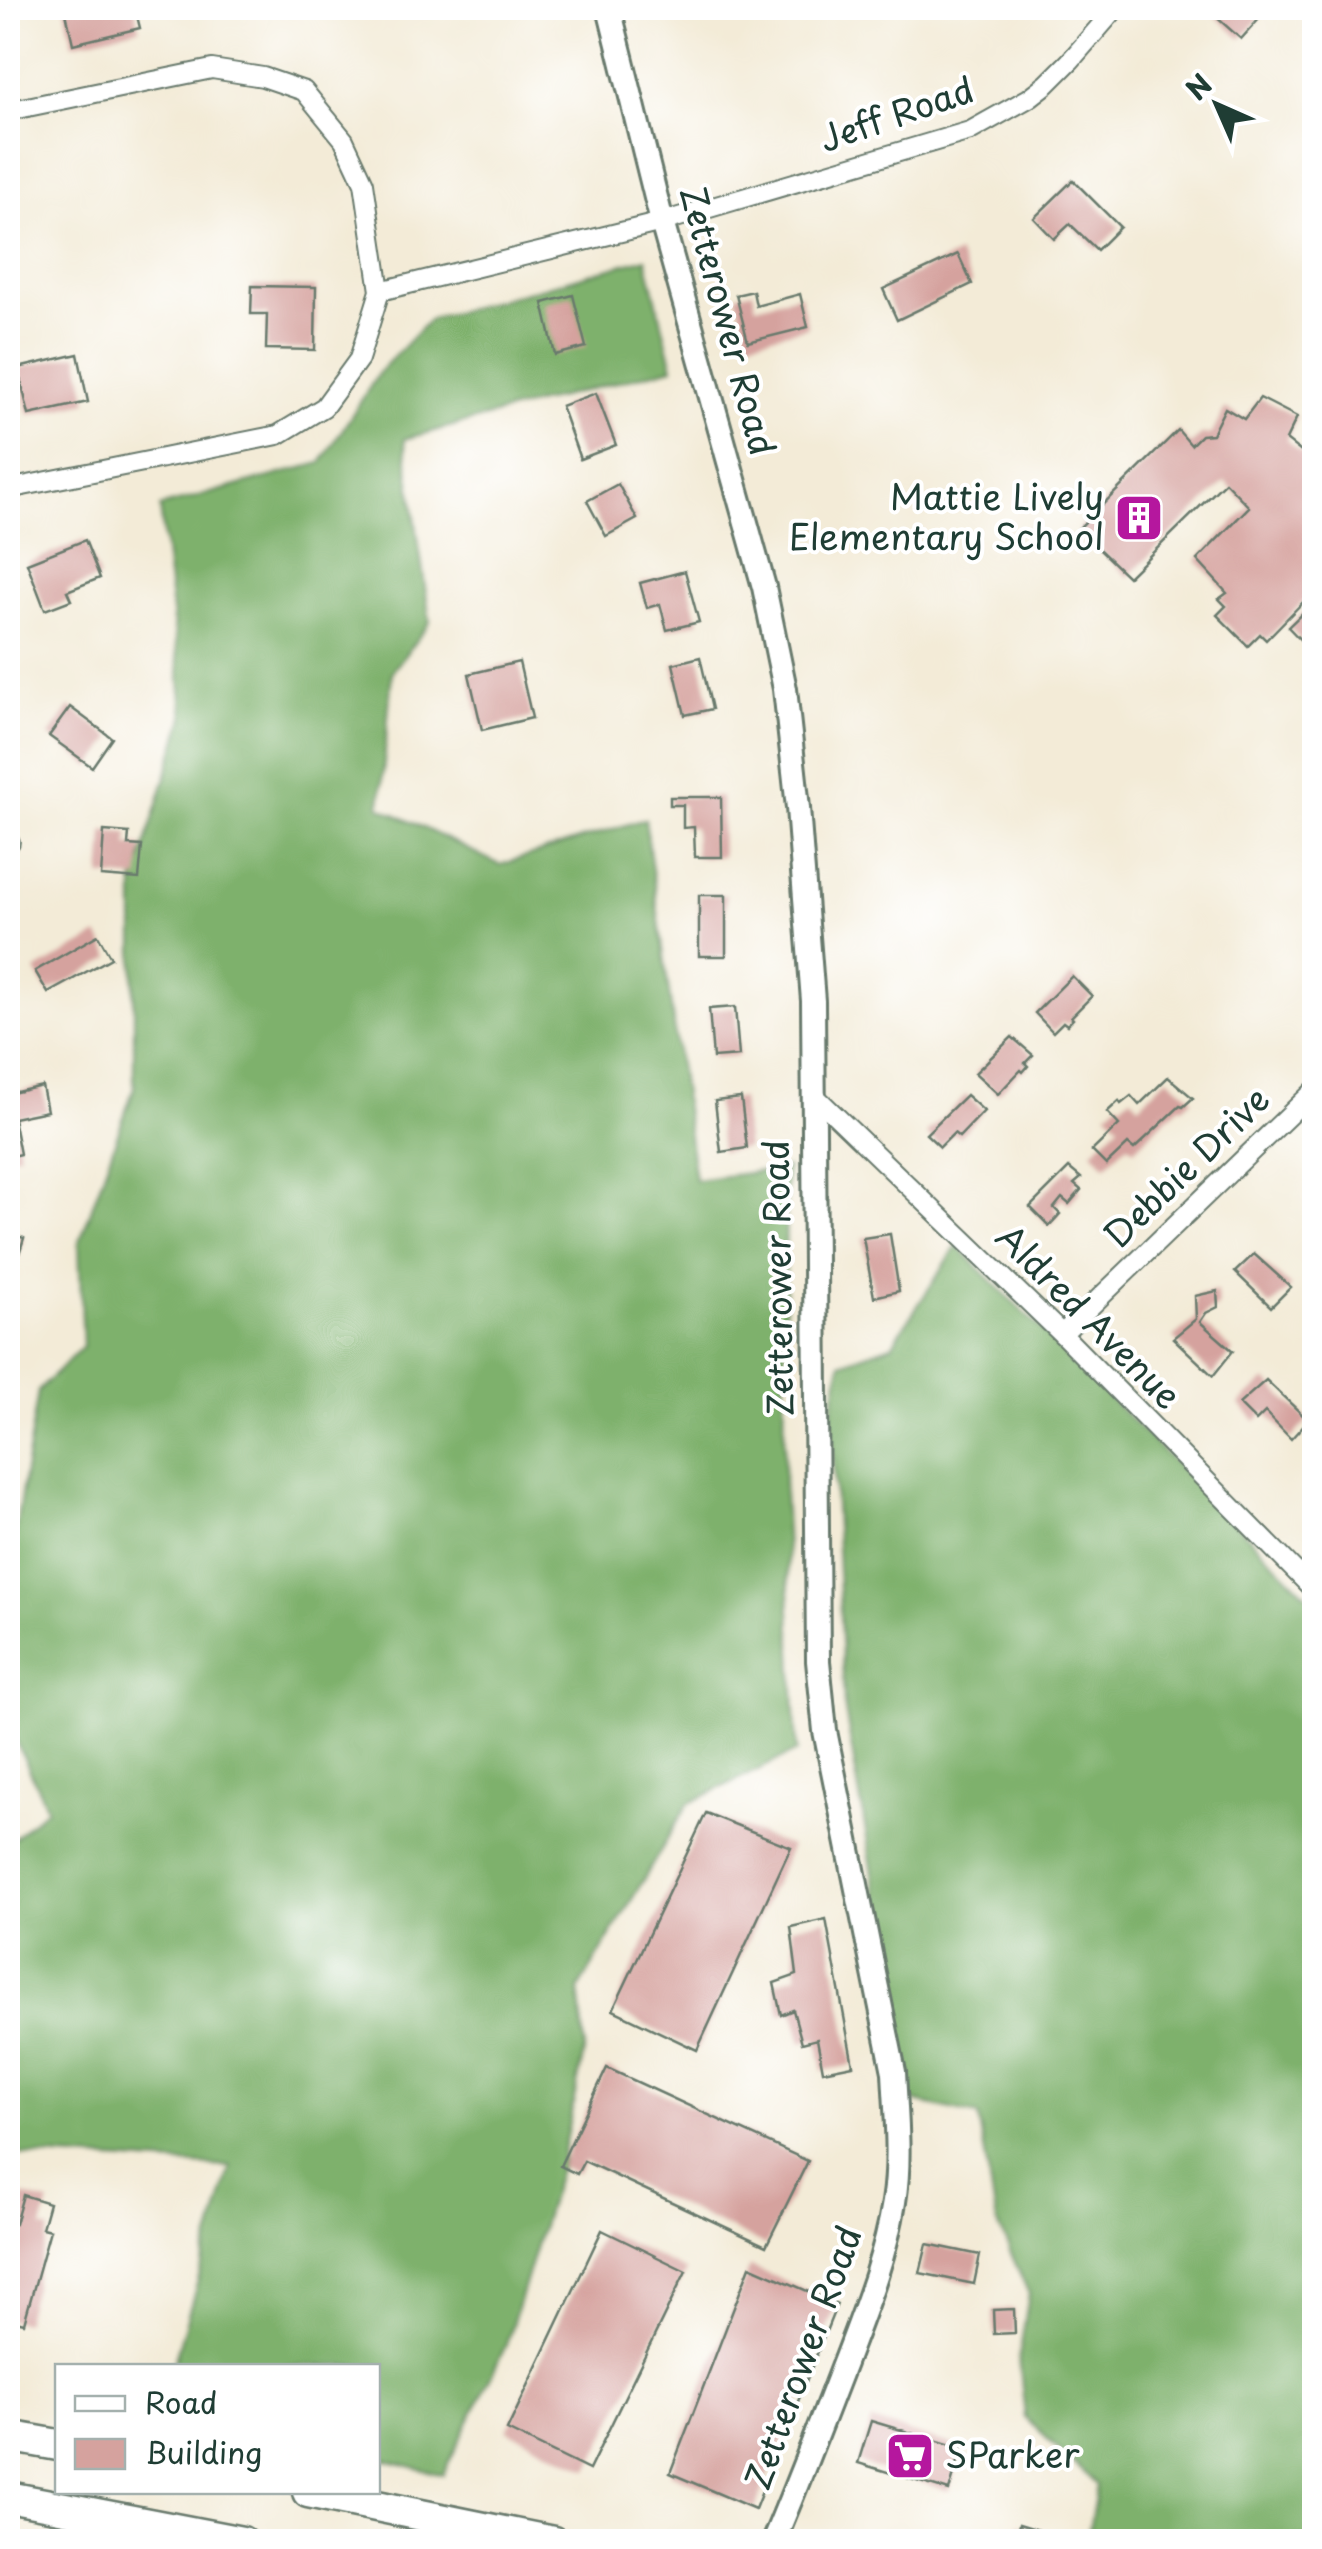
<svg xmlns="http://www.w3.org/2000/svg" width="1322" height="2549" viewBox="0 0 1322 2549" font-family="'Playpen Sans',sans-serif">
<style>
.forest{fill:#7eb16c;stroke:#4e7750;stroke-width:2.5}
.building{fill:#d5a29e}
.lines{fill:none;stroke-linecap:round;stroke-linejoin:round}
.minor-casing{stroke:#697a6d;stroke-width:22}
.tertiary-casing{stroke:#697a6d;stroke-width:28}
.primary-casing{stroke:#697a6d;stroke-width:35}
.minor{stroke:#fff;stroke-width:18}
.tertiary{stroke:#fff;stroke-width:22}
.primary{stroke:#fff;stroke-width:30}
.labels{text-anchor:middle;stroke-width:8;stroke-linejoin:round;paint-order:stroke}
.street-label{font-size:35px;fill:#1f3d34;stroke:#fff}
.poi-label{font-size:35px;fill:#1f3d34;stroke:#fff;text-anchor:end}
</style>
<rect width="100%" height="100%" fill="#fff"/>
<filter id="ink" filterUnits="userSpaceOnUse"><feTurbulence type="fractalNoise" baseFrequency=".01" numOctaves="2"/><feDisplacementMap in="SourceGraphic" scale="20" xChannelSelector="R" yChannelSelector="G"/><feConvolveMatrix kernelMatrix="1 2 1 2 8 2 1 2 1" color-interpolation-filters="sRGB"/></filter>
<filter id="wash" filterUnits="userSpaceOnUse"><feTurbulence type="fractalNoise" baseFrequency=".0048" numOctaves="4" result="noise"/><feDisplacementMap in="SourceGraphic" scale="40" xChannelSelector="R" yChannelSelector="G"/><feGaussianBlur stdDeviation="2.25" result="paint"/><feColorMatrix in="noise" values="0 0 0 0 0 0 0 0 0 0 0 0 0 0 0 0 0 1.4 0 .05"/><feComposite in="paint" operator="in"/></filter>
<g filter="url(#wash)">
<rect width="100%" height="100%" fill="#f3ebd7"/>
<g class="forest">
<path d="M646,258L673,367L404,439L430,622L392,672L380,807L500,865L645,819L695,1180L786,1168L784,1493L797,1751L688,1804L579,1989L585,2047L560,2166L506,2345L443,2475L378,2458V2366H173L231,2167L8,2154V1844L47,1808L8,1724V1575L38,1391L83,1346L79,1244L134,1088V883L184,717L160,507L321,463L380,371L430,319Z"/>
<path d="M957,1246L1314,1602V2539L1296,2538L1294,2542L1087,2541L1097,2485L1025,2418L1019,2357L1029,2294L997,2222L978,2116L912,2101L844,1704L831,1415L841,1363L892,1345Z"/>
</g>
<g id="blocks">
<g class="building">
<path d="M65,8H135L140,28L73,44Z"/>
<path d="M1206,8H1269L1241,39Z"/>
<path d="M1073,180L1120,227L1097,250L1070,224L1054,239L1034,218Z"/>
<path d="M958,254L972,284L897,320L883,289Z"/>
<path d="M252,286L316,287L315,350L266,349L267,314H251Z"/>
<path d="M753,291L756,306L800,294L808,327L748,342L736,295Z"/>
<path d="M573,295L586,347L555,355L543,303Z"/>
<path d="M78,354L88,402L29,415L18,368Z"/>
<path d="M596,393L616,445L580,459L561,406Z"/>
<path d="M1260,398L1297,417L1286,440L1314,462V654L1288,627L1314,602L1309,596L1266,640L1260,634L1248,646L1217,615L1226,606L1219,599L1227,593L1197,560L1249,507L1225,482L1128,577L1078,529L1178,430L1191,445L1201,435L1212,434L1225,408L1244,419Z"/>
<path d="M618,484L637,519L606,536L587,501Z"/>
<path d="M85,540L100,578L67,591L71,600L45,610L27,563Z"/>
<path d="M685,571L699,622L667,630L660,604L647,608L640,583Z"/>
<path d="M700,657L712,709L685,715L673,664Z"/>
<path d="M519,662L532,718L482,730L469,674Z"/>
<path d="M70,707L112,738L92,767L49,736Z"/>
<path d="M670,797H721L722,857H695L694,827L683,828V805H670Z"/>
<path d="M104,831L129,833L128,845L142,846L139,879L101,876Z"/>
<rect x="699" y="895" width="27" height="61"/>
<path d="M98,935L111,958L48,993L35,971Z"/>
<path d="M1072,976L1092,996L1071,1017L1073,1019L1067,1025L1063,1022L1053,1032L1035,1013Z"/>
<path d="M735,1007L739,1056L713,1058L709,1009Z"/>
<path d="M1012,1037L1033,1055L1025,1063L1028,1066L1023,1072L1021,1070L998,1094L975,1073Z"/>
<path d="M1168,1077L1193,1098L1183,1107L1180,1106L1134,1149L1128,1144L1106,1165L1092,1151L1119,1125L1107,1112L1119,1101L1121,1104L1131,1096L1139,1105Z"/>
<path d="M42,1086L47,1111L13,1118L20,1154L8,1157V1094Z"/>
<path d="M966,1095L984,1111L959,1137L954,1133L940,1147L926,1134Z"/>
<path d="M741,1098L747,1148L721,1152L715,1101Z"/>
<path d="M1069,1168L1081,1178L1074,1184L1081,1190L1069,1204L1062,1198L1054,1208L1060,1214L1049,1226L1030,1207Z"/>
<path d="M8,1233L24,1238L8,1289Z"/>
<path d="M890,1234L899,1291L874,1297L863,1238Z"/>
<path d="M1254,1254L1291,1287L1271,1307L1235,1272Z"/>
<path d="M1217,1291L1218,1307L1206,1313L1200,1322L1233,1351L1213,1376L1173,1338L1196,1319L1195,1296Z"/>
<path d="M1266,1380L1308,1420L1291,1439L1265,1412L1256,1421L1239,1404Z"/>
<path d="M706,1813L791,1847L697,2050L613,2010Z"/>
<path d="M826,1919L853,2065L823,2071L817,2039L802,2043L793,2010L781,2015L774,1983L797,1975L791,1927Z"/>
<path d="M607,2068L808,2161L766,2246L584,2161L577,2174L560,2166Z"/>
<path d="M23,2195L49,2203L42,2228L50,2230L24,2323L8,2319V2222L15,2224Z"/>
<path d="M602,2230L686,2271L589,2470L507,2430Z"/>
<path d="M927,2244L980,2255L974,2284L920,2273Z"/>
<path d="M750,2266L837,2304L755,2509L670,2473Z"/>
<path d="M1014,2309L1015,2333L994,2334L993,2310Z"/>
<path d="M871,2421L962,2448L949,2491L858,2463Z"/>
<path d="M1019,2524L1075,2541V2542H1015Z"/>
</g>
</g>
</g>
<g filter="url(#ink)">
<use href="#blocks" fill-opacity="0" stroke="#697a6d" stroke-width="2.5"/>
<g class="lines">
<g class="minor-casing">
<g id="minor">
<path d="M8,111L212,69L263,77L304,91L344,140L364,183L380,291L359,359L324,407L278,435L8,489"/>
<path d="M380,291L662,222L970,131L1029,98L1047,84L1070,61L1116,8"/>
<path d="M8,843L10,842"/>
<path d="M813,1094L1062,1334L1314,1590"/>
<path d="M1062,1334L1314,1091"/>
</g>
</g>
<g class="tertiary-casing">
<path id="tertiary" d="M609,8L662,222L764,587L785,689L798,808L813,1001L818,1661L825,1731L894,2072C896,2115 901,2159 894,2202C885,2259 864,2310 844,2363C821,2423 798,2483 773,2542"/>
</g>
<g class="primary-casing">
<g id="primary">
<path d="M8,2436L58,2445"/>
<path d="M308,2492L553,2542"/>
<path d="M8,2497L242,2542"/>
</g>
</g>
<use href="#minor" class="minor"/>
<use href="#tertiary" class="tertiary"/>
<use href="#primary" class="primary"/>
</g>
</g>
<defs>
<g id="building-square" transform="scale(2.5)"><rect x="-9" y="-9" width="18" height="18" rx="4" fill="#b5179e" stroke="#fff"/><path d="M-4-6H4V6H1V3H-1V6H-4ZM-2.5-4.3h1.7v1.8h-1.7ZM.8-4.3h1.7v1.8H.8ZM-2.5-1h1.7V.8h-1.7ZM.8-1h1.7V.8H.8Z" fill="#fff"/></g>
<g id="supermarket-square" transform="scale(2.5)"><rect x="-9" y="-9" width="18" height="18" rx="4" fill="#b5179e" stroke="#fff"/><path d="M-6-5.5h2.5l.6 2H6L4.5 2H-2.5L-4.4-4H-6ZM-1.5 3.2a1.3 1.3 0 1 0 .1 0ZM3 3.2a1.3 1.3 0 1 0 .1 0Z" fill="#fff"/></g>
</defs>
<g fill-rule="evenodd">
<use href="#building-square" x="1139" y="518"/>
<use href="#supermarket-square" x="910" y="2456"/>
</g>
<g class="labels">
<g class="street-label">
<text transform="translate(897 115) rotate(-19)" y="12">Jeff Road</text>
<text transform="translate(727 321) rotate(75)" y="12">Zetterower Road</text>
<text transform="translate(1187 1168) rotate(-44)" y="12">Debbie Drive</text>
<text transform="translate(779 1278) rotate(-91)" y="12">Zetterower Road</text>
<text transform="translate(1088 1317) rotate(45)" y="12">Aldred Avenue</text>
<text transform="translate(804 2358) rotate(-70)" y="12">Zetterower Road</text>
</g>
<g class="poi-label">
<text x="1104" y="510">Mattie Lively<tspan x="1104" dy="40">Elementary School</tspan></text>
<text x="945" y="2468" text-anchor="start">SParker</text>
</g>
</g>
<rect width="1322" height="2549" fill="none" stroke="#fff" stroke-width="40"/>
<rect x="55" y="2364" width="325" height="130" fill="#ffffff" stroke="#a5b1ae" stroke-width="2.5"/>
<rect x="75" y="2396" width="50" height="15" fill="#ffffff" stroke="#a5b1ae" stroke-width="2.5"/>
<text x="145" y="2414" font-size="30" fill="#1f3d34">Road</text>
<rect x="75" y="2439" width="50" height="30" fill="#d5a29e" stroke="#a5b1ae" stroke-width="2.5"/>
<text x="145" y="2464" font-size="30" fill="#1f3d34">Building</text>
<g transform="translate(1217 105) rotate(315)" stroke="#ffffff" stroke-width="8" paint-order="stroke">
<path d="M0-8L18 38L0 25L-18 38Z" fill="#1f3d34"/>
<text y="-15" font-size="28" font-weight="bold" text-anchor="middle" fill="#1f3d34">N</text>
</g>
</svg>
